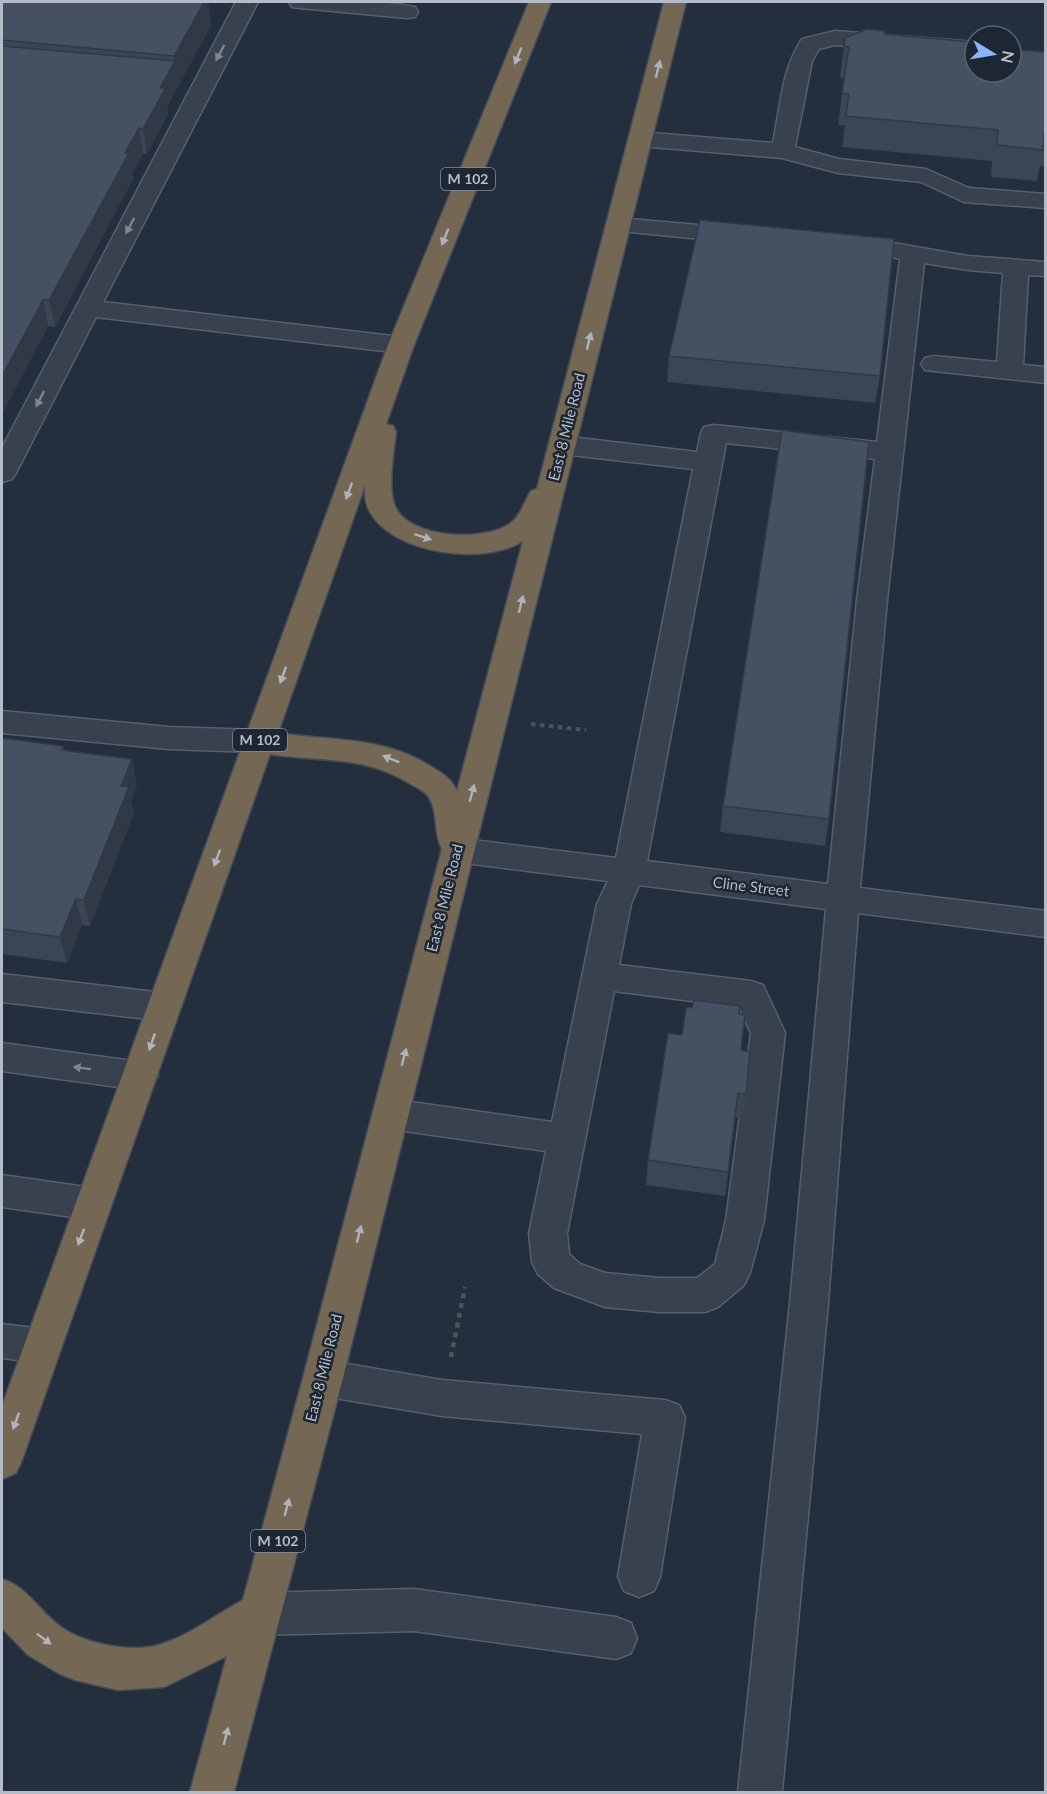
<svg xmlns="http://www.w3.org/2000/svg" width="1047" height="1794" viewBox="0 0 1047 1794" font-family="Lato,sans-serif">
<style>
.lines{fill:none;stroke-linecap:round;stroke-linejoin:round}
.minor-casing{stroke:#565f6c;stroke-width:3}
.highway-casing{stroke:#434c59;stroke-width:3}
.path-far1{stroke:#44595c;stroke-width:4;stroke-dasharray:4.5 4.5;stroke-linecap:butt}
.path{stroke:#44595c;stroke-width:4.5;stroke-dasharray:5 5;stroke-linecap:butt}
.minor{fill:#38414e;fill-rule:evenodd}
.highway{fill:#746855;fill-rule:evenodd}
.wall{fill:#3b4654}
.shaded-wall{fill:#303945}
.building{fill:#455162;stroke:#303945;stroke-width:1.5}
.oneway{fill:#7c8592}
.oneway2{fill:#aeb4bd}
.labels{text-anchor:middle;stroke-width:5;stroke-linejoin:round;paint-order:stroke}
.shield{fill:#1d2633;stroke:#878f9c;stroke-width:1.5}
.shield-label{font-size:14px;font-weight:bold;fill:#b4bcc9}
.street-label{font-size:15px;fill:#b4bcc9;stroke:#1d2633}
</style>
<rect width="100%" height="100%" fill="#242f3e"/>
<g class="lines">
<g class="minor-casing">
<g id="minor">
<path d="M236,2H258L103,302L401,337L410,340L414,345L410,350L401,353L96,317L16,473L12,479L2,482V448Z"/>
<path d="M289,2C323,0 381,0 415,7L418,12L415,17L407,18L300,8L292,7Z"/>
<path d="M835,31L975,42V56L835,45L819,49L812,61L795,147L839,159L926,169L969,188L1046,194V208L964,202L921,182L838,173L782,158L640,146L632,144L628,139L632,134L640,132L773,143C780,109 782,68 802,39Z"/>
<path d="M618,218L743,229L752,231L755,236L752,241L743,243L609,230L606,225L609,220Z"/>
<path d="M893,243L968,256L1046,262V276L1028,275L1023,365L1046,367V383L925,370L921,364L925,358L934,356L997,362L1003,273L968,270L924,263L887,600L860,888L1046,911V937L858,913L828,1303L782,1792H738L790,1303L826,909L639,885L631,904L619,965L751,981L763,985L785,1033L764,1220L750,1273L744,1285L718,1307L705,1312H660L605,1307L554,1288L538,1274L532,1262L529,1233L546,1151L390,1129L377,1125L372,1114L377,1103L390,1099L552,1122L597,904L608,881L457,862L446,859L441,850L446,841L457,838L616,858L693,469L562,454L552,451L548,445L552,439L562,436L697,452L701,433L704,427L714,425L877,442L900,259L884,255L881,250L884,245ZM726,443L875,459L857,600L828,884L647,861ZM614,991L739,1007L751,1033L726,1220L715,1264L697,1278H660L605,1273L580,1264L569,1254L567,1233Z"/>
<path d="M2,711L169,727L259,730L270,733L274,741L270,749L259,752L169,749L2,733Z"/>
<path d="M2,974L164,993L176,997L181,1007L176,1017L164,1021L2,1002Z"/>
<path d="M2,1043L140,1062L152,1066L158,1076L152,1086L140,1090L2,1071Z"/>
<path d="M2,1175L93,1188L106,1193L111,1204L106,1215L93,1220L2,1207Z"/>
<path d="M2,1324L42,1329L56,1334L61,1346L56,1358L42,1363L2,1358Z"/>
<path d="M323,1360L442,1380L665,1400L679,1405L685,1418L660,1577L654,1591L639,1597L624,1591L618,1577L642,1434L442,1416L323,1396L309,1391L303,1378L309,1365Z"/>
<path d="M414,1589L616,1617L631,1623L637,1638L631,1653L616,1659L414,1631L258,1635L243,1629L237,1614L243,1599L258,1593Z"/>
</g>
</g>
<g class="highway-casing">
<path id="highway" d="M529,2H551L414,345L386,424L393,426L396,432C394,451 387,488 395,506C408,539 488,543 512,522C521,515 525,500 531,491L537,489L664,2H686L343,1378L234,1792H190L227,1656L164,1687L118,1690L75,1680L60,1674L28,1655L2,1628V1579C26,1586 38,1609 57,1624C81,1644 133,1654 162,1644C190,1635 217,1614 243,1600L303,1378L442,849C433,833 439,811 428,796C424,790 415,787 409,783C364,755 320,762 270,754L22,1460L16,1473L2,1479V1406L388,345ZM365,485C365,495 365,504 370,512C393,554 484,566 523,541L457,791C450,777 440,772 427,764C380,736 329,741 278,733Z"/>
</g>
<path class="path-far1" d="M531,724L586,730"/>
<path class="path" d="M451,1357L465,1287"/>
<use href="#minor" class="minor"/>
<use href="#highway" class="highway"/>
</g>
<g class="wall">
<path d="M2,2H208L211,25L167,107L168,114L147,154H143L132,173L133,179L55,327L48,326L2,414Z"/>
<path d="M884,34L972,45L1046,52V166H1040L1037,181L991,177L992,161L842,147L845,125H838L844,78H840L844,46Z"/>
<path d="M669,356L880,376L875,403L667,382Z"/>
<path d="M2,738L63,746L65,750L137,785L131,800L134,813L90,926L82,925L67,963L2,954Z"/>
<path d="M723,806L829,819L825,846L720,832Z"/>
<path d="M739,1014L741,1050L746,1094L742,1119L735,1118L725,1196L646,1185L648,1160L682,1035Z"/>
</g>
<g class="shaded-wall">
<path d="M204,2H208L211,25L167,107L168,114L147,154L143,129L160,88L175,62L174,56Z"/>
<path d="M139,128L143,154L132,173L133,179L55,327L49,300L125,153Z"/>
<path d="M43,300L48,326L2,414V376Z"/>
<path d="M132,759L137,785L131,800L134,813L90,926L84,900L121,786Z"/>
<path d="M76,899L82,925L67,963L60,937Z"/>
</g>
<g class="building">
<path d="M2,2H204L174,56L2,40Z"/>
<path d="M867,29L884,31V34L972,42V45L975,46V72H1011V49L1046,52V134H1044L1043,150L997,145L998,130L846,116L849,94L842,93L849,47L844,46L845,38Z"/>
<path d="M2,46L175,61L160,88L165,89L143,129L139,128L125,153H129L49,300H43L2,376Z"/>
<path d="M700,220L894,239L880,376L669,356Z"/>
<path d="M782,430L869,442L829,819L723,806Z"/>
<path d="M2,738L63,746L62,750L132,759L121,786L129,787L84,900L76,899L60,937L2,929Z"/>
<path d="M694,1000L740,1006L739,1014L745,1015L741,1050L750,1052L746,1094L738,1093L728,1172L648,1160L668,1033L682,1035L686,1007L692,1008Z"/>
</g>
<defs><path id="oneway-solid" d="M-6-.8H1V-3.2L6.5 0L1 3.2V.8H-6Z" transform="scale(1.5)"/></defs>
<g class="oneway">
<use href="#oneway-solid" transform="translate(220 53) rotate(118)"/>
<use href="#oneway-solid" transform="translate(130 226) rotate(118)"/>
<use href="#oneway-solid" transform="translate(40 399) rotate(117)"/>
<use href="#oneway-solid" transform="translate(82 1068) rotate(-173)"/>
</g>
<g class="oneway2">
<use href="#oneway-solid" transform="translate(518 56) rotate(112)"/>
<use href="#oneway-solid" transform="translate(658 69) rotate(-76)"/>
<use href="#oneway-solid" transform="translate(445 237) rotate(112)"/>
<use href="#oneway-solid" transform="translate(589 341) rotate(-76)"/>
<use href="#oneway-solid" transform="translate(349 491) rotate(110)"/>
<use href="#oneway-solid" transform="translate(423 537) rotate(18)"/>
<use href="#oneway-solid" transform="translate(521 604) rotate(-76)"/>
<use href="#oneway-solid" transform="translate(283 675) rotate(110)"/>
<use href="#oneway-solid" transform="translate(391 759) rotate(-158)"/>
<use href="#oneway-solid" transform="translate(472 793) rotate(-75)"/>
<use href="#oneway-solid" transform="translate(217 858) rotate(110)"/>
<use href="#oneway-solid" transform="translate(152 1042) rotate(109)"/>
<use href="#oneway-solid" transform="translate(404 1057) rotate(-75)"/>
<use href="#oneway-solid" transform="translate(359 1234) rotate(-76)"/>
<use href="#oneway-solid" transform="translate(81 1237) rotate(110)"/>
<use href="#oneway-solid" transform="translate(16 1421) rotate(110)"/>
<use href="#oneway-solid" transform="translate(287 1507) rotate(-75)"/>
<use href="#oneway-solid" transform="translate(44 1639) rotate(37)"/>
<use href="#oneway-solid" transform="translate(226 1736) rotate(-75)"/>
</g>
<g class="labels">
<g class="shield">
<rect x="441" y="168" width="54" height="22" rx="4.5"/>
<rect x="233" y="729" width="54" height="22" rx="4.5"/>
<rect x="251" y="1530" width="54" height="22" rx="4.5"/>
</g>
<g class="shield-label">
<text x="468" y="184">M 102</text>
<text x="260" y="745">M 102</text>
<text x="278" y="1546">M 102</text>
</g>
<g class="street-label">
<text transform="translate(567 427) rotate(-76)" y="5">East 8 Mile Road</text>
<text transform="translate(751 887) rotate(7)" y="5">Cline Street</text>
<text transform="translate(445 898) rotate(-76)" y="5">East 8 Mile Road</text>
<text transform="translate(324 1368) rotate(-76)" y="5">East 8 Mile Road</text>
</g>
</g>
<rect width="1047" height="1794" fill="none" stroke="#b4bcc9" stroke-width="6"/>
<g transform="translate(993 54) rotate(101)"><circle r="28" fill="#1d2633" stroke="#59626f" stroke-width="1.5"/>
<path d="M0-4.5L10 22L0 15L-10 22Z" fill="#8ab4f8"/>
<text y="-9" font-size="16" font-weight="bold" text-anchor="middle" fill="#b4bcc9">N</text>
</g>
</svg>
